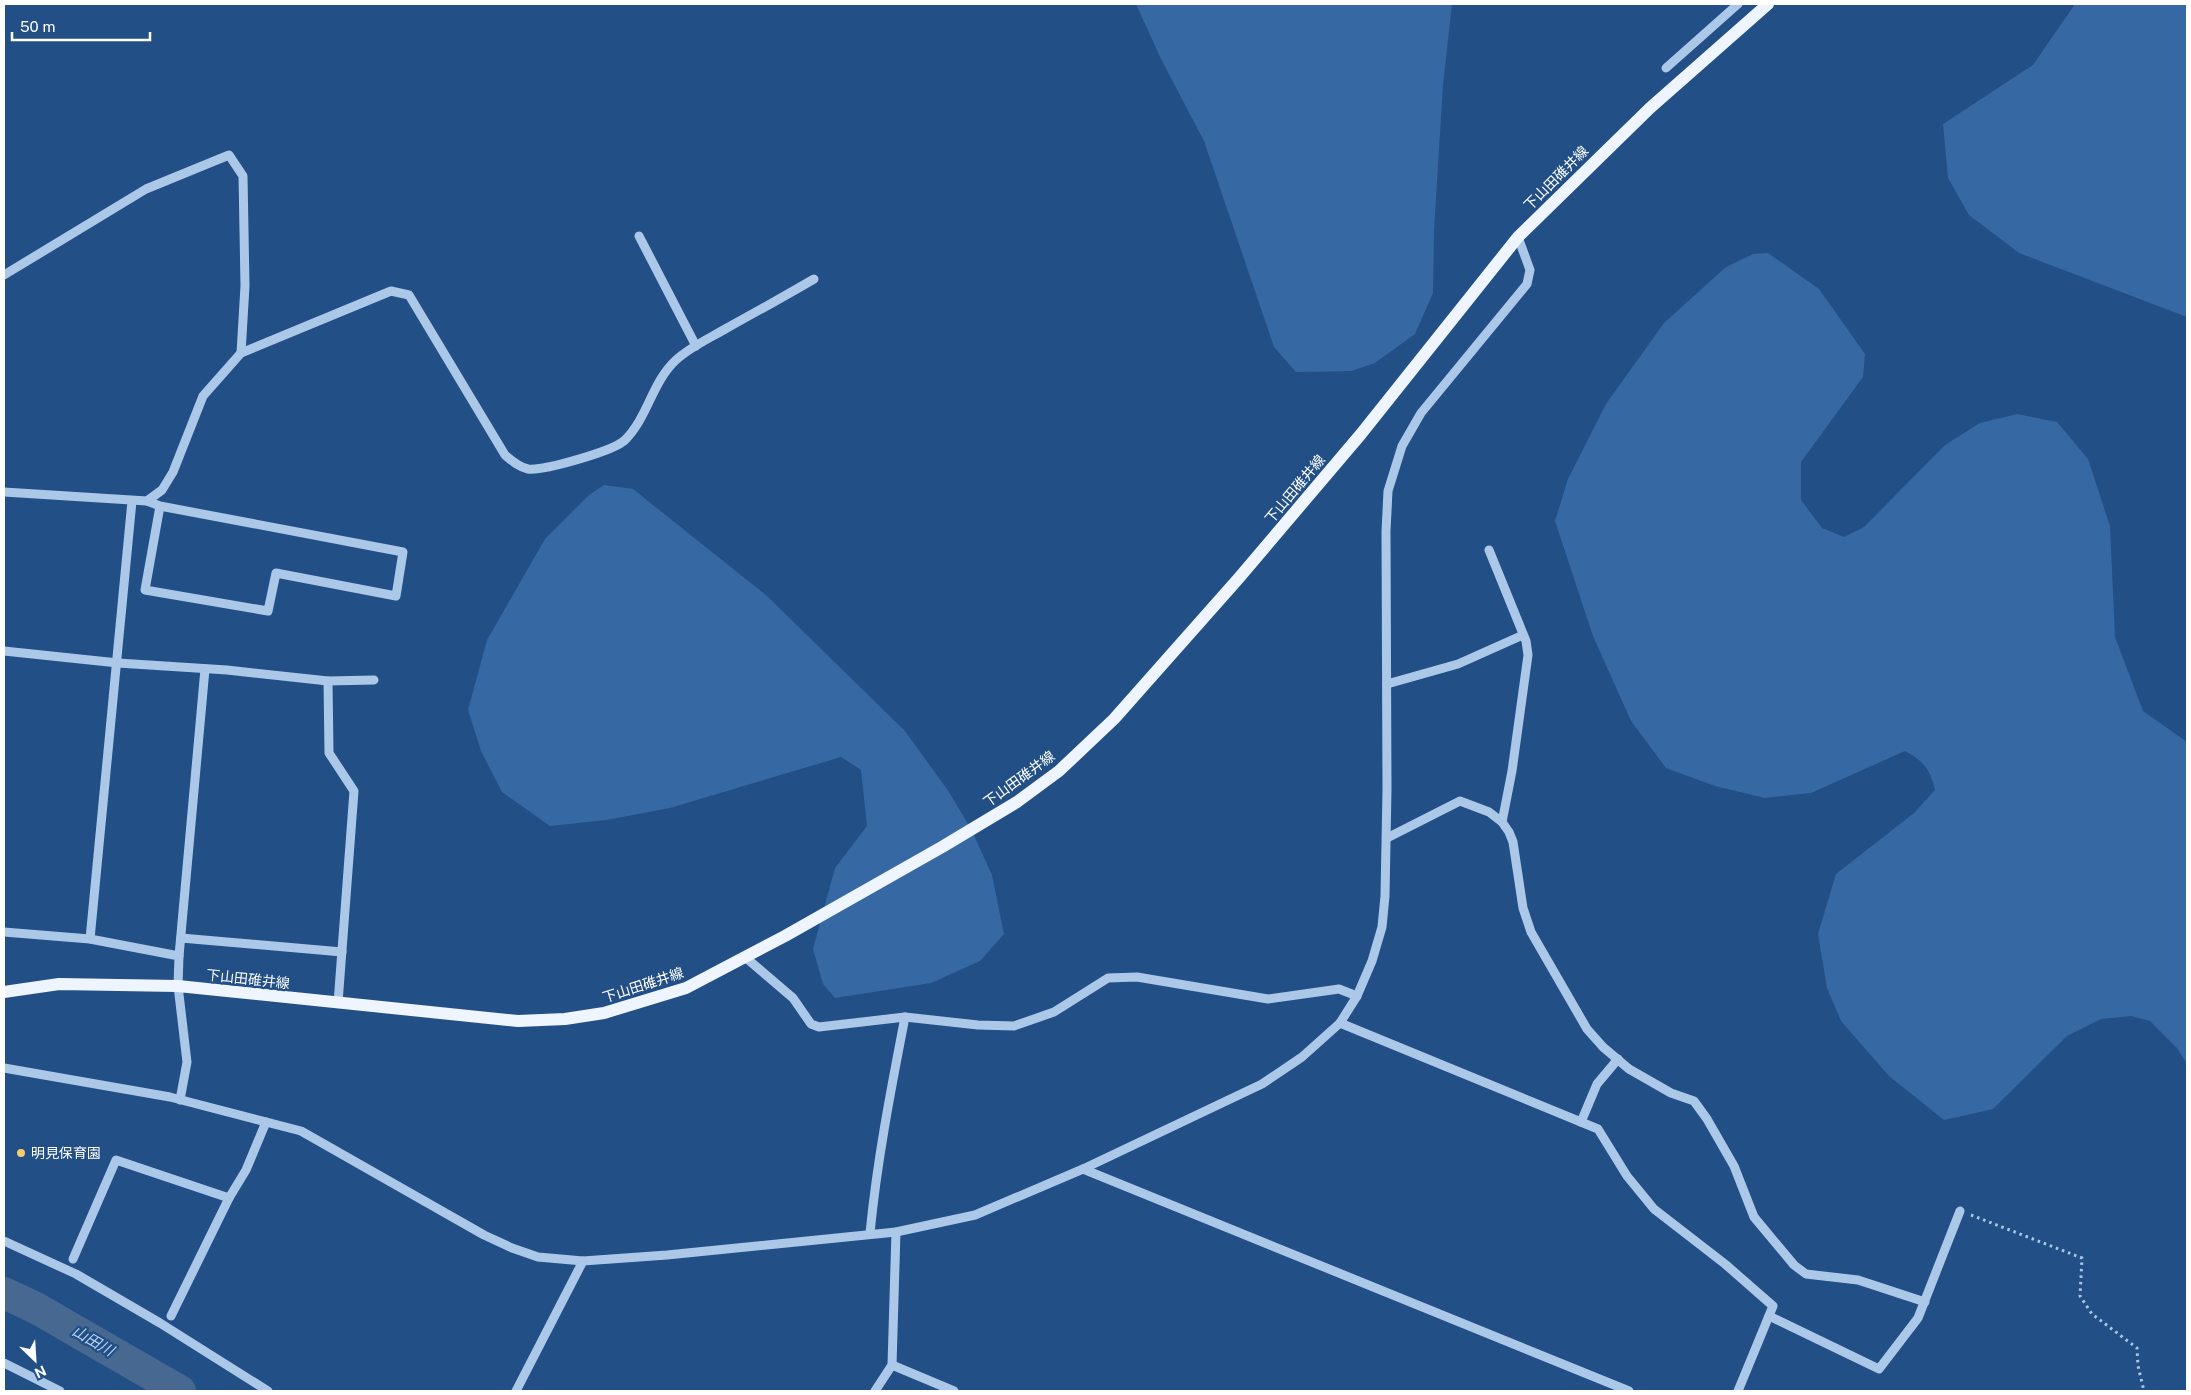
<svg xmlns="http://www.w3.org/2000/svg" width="2191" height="1395" viewBox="0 0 2191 1395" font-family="'Public Sans','Noto Sans JP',sans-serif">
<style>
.green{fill:#3668a4}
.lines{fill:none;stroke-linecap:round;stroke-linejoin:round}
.river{stroke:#476890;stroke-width:32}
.path{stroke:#acc8e9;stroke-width:3;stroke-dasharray:2.5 4;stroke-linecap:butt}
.minor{stroke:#acc8e9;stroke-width:9}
.major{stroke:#eff5fe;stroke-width:12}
.poi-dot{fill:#f5cd6e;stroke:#224f86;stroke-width:2}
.labels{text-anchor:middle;stroke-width:4.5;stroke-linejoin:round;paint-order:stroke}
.street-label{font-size:14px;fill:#fff;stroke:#224f86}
.poi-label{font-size:14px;fill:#fff;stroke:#224f86;text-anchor:start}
.water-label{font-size:15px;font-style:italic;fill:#b8d2f1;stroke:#224f86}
</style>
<rect width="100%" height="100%" fill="#224f86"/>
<g class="green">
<path d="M1136,4H1452L1443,85L1434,230L1433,293L1415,334L1375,363L1351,371L1296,372L1274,347L1204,141L1161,59Z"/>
<path d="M2075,4H2187V317L2019,253L1969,215L1948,178L1943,124L2033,65Z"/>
<path d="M1768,253L1819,289L1865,354L1863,377L1801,462V500L1822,528L1844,537L1864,527L1945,445L1980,423L2017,414L2057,422L2088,459L2110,526L2115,637L2143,711L2187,742V1064L2177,1048L2150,1021L2131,1016L2101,1019L2067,1036L1993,1109L1944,1120L1889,1076L1841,1021L1827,988L1818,934L1836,874L1914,813L1935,790C1931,771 1923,760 1905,751L1811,793L1765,798L1715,786L1666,768L1631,721L1593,636L1555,521L1568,479L1606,404L1664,323L1726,267L1753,254Z"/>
<path d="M604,485L633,489L767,596L905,731L949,792L971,829L992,875L1004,934L980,961L931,983L835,998L823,984L813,949L835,868L867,826L861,770L841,757L670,808L606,820L550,826L502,792L481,751L468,710L487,640L545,539L589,495Z"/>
</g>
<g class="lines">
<path class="river" d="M4,1293L36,1308L180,1391"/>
<path class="path" d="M1971,1215L2082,1258L2080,1296L2092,1314L2137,1348L2138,1366L2144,1391"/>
<g class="minor">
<path d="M1666,68L1738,4"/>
<path d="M639,236L696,346"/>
<path d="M4,275L146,189L229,155L243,176L245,286L241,353"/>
<path d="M4,492L147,501L162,490L173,472L203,396L241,353L391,291L409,295L505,455C512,461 519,467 528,469C543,471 614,451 625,440C648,417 652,382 676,360C690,347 710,338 727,328C756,312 785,296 814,279"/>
<path d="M147,501L160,506L403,552L396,596L276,573L268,611L145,590L160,506"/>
<path d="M1489,550L1526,641L1528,655L1512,771L1502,822"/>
<path d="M4,651L118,663L227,670L328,681L374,680"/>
<path d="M328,681L329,753L354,791L338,1003"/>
<path d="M1387,684L1458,664L1523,635"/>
<path d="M1387,838L1460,801L1489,812L1502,822L1509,832L1513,842L1523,908L1531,932L1587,1029L1603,1047L1629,1069L1671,1093L1694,1101L1707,1119L1734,1166L1754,1217L1794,1265L1806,1274L1858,1280L1925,1302"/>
<path d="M4,932L90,939L179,956L178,986L187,1062L180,1100"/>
<path d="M181,938L342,952"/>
<path d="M90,939L132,501"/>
<path d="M179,956L205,669"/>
<path d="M745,957L793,998L811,1024L819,1027L905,1017L978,1025L1014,1026L1054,1012L1108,978L1137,977L1268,999L1339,989L1357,996"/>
<path d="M1340,1023L1598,1129L1627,1176L1654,1209L1725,1264L1773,1306L1738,1391"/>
<path d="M4,1068L170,1097L301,1131L484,1235L512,1248L538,1257L583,1261L667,1255L896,1232L975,1215L1083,1169L1262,1084L1302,1057L1340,1023L1357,996L1372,961L1382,927L1385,896L1387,789L1386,531L1388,491L1402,446L1421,413L1527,284L1530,270L1518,237"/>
<path d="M1581,1122L1597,1084L1618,1059"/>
<path d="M1083,1169L1629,1391"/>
<path d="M870,1233C877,1161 891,1089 905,1017"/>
<path d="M4,1241L76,1274L160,1323L268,1391"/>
<path d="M73,1259L116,1160L229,1198"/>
<path d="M171,1316L229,1198L246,1170L266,1122"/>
<path d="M1769,1316L1879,1369L1918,1318L1960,1211"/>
<path d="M4,1363L60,1391"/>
<path d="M892,1365L954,1391"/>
<path d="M516,1391L583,1261"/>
<path d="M875,1391L892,1365L896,1232"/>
</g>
<path class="major" d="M4,992L59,984L178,986L518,1021L565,1019L604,1013L686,988L785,936L942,847L1017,802L1059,771L1114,719L1238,579L1361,434L1518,237L1650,108L1768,4"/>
</g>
<circle class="poi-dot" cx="21" cy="1153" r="5"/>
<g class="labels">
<g class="street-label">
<text transform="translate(1556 178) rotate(-45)" y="5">下山田碓井線</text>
<text transform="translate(1295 489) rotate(-50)" y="5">下山田碓井線</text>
<text transform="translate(1019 779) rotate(-36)" y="5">下山田碓井線</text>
<text transform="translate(248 979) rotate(6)" y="5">下山田碓井線</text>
<text transform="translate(643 985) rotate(-18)" y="5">下山田碓井線</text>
</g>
<g class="poi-label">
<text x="31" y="1158">明見保育園</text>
</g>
<g class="water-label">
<text transform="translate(93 1341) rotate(30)" y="5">山田川</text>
</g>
</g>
<rect width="2191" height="1395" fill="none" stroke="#ffffff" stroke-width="10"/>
<g transform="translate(35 1360) rotate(155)" stroke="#224f86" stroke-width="4" paint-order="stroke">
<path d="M0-4L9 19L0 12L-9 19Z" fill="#ffffff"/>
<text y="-8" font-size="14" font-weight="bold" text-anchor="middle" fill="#ffffff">N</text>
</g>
<path d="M12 32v8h138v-8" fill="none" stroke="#ffffff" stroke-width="2.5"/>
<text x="20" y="32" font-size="15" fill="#ffffff" stroke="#224f86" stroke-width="4" paint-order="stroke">50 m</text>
</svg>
